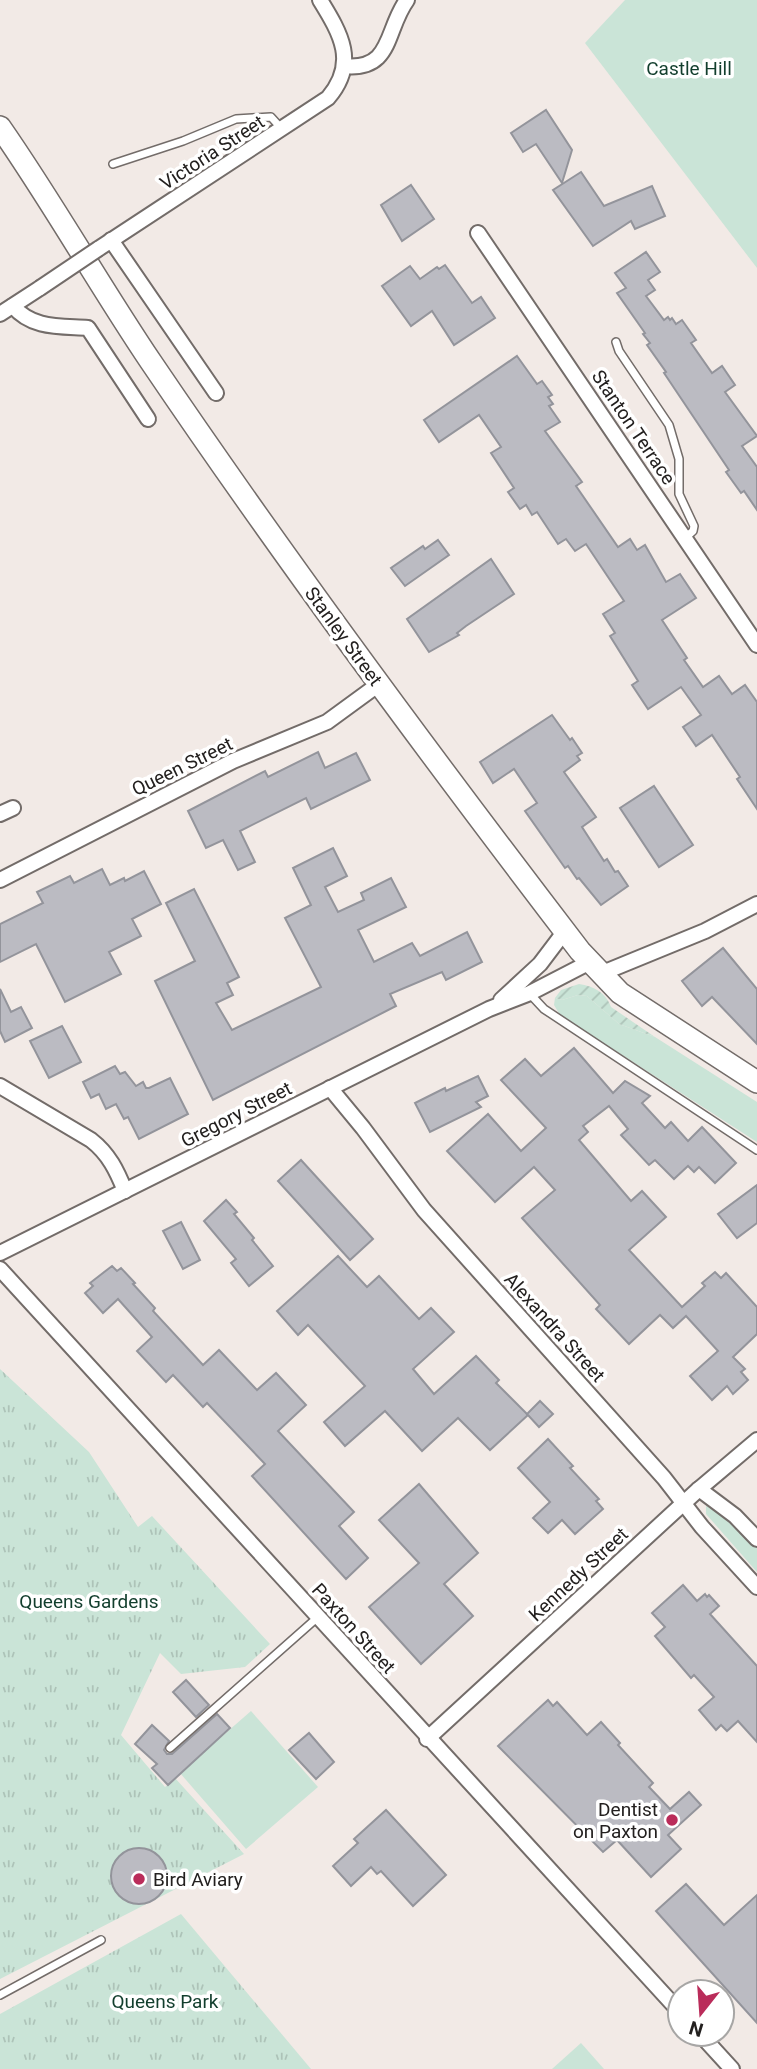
<svg xmlns="http://www.w3.org/2000/svg" width="757" height="2069" viewBox="0 0 757 2069" font-family="Roboto,sans-serif">
<style>
.grass{fill:#cae4d7}
.park{fill:url(#park-tufts)}
.garden{fill:url(#garden-furrows)}
.building{fill:#bbbbc2;stroke:#93949b;stroke-width:2}
.lines{fill:none;stroke-linecap:round;stroke-linejoin:round}
.lane-casing{stroke:#736c69;stroke-width:10}
.street-casing{stroke:#736c69;stroke-width:18}
.secondary-casing{stroke:#736c69;stroke-width:24}
.lane{stroke:#fff;stroke-width:7}
.street{stroke:#fff;stroke-width:14}
.secondary{stroke:#fff;stroke-width:21}
.street-bridge-casing{stroke:#736c69;stroke-width:18;stroke-linecap:butt}
.street-bridge{stroke:#fff;stroke-width:14}
.poi-dot{fill:#ba2c5a;stroke:#fff;stroke-width:2.5}
.labels{text-anchor:middle;stroke-width:7;stroke-linejoin:round;paint-order:stroke}
.park-label{font-size:19px;fill:#123e2d;stroke:#fff}
.street-label{font-size:19px;fill:#23201f;stroke:#fff}
.poi-label{font-size:19px;fill:#23201f;stroke:#fff;text-anchor:end}
</style>
<defs>
<pattern id="park-tufts" width="24" height="20" patternUnits="userSpaceOnUse" patternTransform="scale(1.75)"><rect width="24" height="20" fill="#cae4d7"/><path d="M3 7l-1-3M5 7V3M7 7l1-3M15 17l-1-3M17 17v-4M19 17l1-3" fill="none" stroke="#adc3b8"/></pattern>
<pattern id="garden-furrows" width="10" height="10" patternUnits="userSpaceOnUse" patternTransform="scale(1.75)"><rect width="10" height="10" fill="#cae4d7"/><path d="M-1 1l2-2M0 10L10 0M9 11l2-2" fill="none" stroke="#adc3b8"/></pattern>
</defs>
<rect width="100%" height="100%" fill="#f2eae6"/>
<g class="grass">
<path d="M625,0H757V268L585,43Z"/>
<path d="M578,995L587,996L619,1024L655,1037L757,1102V1142L560,1015L554,1005L555,998L562,1000Z"/>
<path d="M706,1506L725,1516L757,1545V1572L706,1514Z"/>
<path d="M251,1711L318,1787L246,1849L180,1773Z"/>
<path d="M581,2043L604,2069H552Z"/>
</g>
<g class="park">
<path d="M0,1369L89,1452L138,1527L152,1516L270,1644L245,1667L181,1674L160,1653L121,1735L165,1787L175,1778L244,1854L0,1979Z"/>
<path d="M181,1914L311,2069H0V2014Z"/>
</g>
<path class="garden" d="M579,984C594,986 606,993 611,1007L655,1037L619,1024L587,996L578,995L562,1000L555,998L561,990Z"/>
<g class="building">
<path d="M546,110L572,150L562,183L536,144L523,152L511,133Z"/>
<path d="M581,172L604,206L652,186L665,216L635,229L631,221L593,246L553,190Z"/>
<path d="M411,185L434,219L402,241L381,205Z"/>
<path d="M646,252L660,272L648,280L655,290L646,296L664,320L668,317L670,320L672,318L676,324L682,320L696,340L691,343L712,373L722,366L735,385L725,392L757,436L742,446L757,467V510L744,491L741,493L726,472L729,470L664,373L666,372L647,345L650,343L643,334L645,333L617,293L626,288L615,273Z"/>
<path d="M445,265L472,303L481,297L495,318L454,345L432,311L411,326L382,286L410,266L420,279L437,267L439,269Z"/>
<path d="M517,356L537,384L542,381L552,395L548,397L553,404L549,406L560,422L545,431L582,482L576,486L618,547L630,539L637,550L645,545L666,582L680,574L696,598L662,620L687,658L684,660L703,687L719,676L732,694L745,685L757,702V809L737,779L740,777L712,735L696,746L683,727L701,715L681,687L648,709L632,685L638,681L610,636L615,633L603,614L624,601L586,544L575,551L566,539L558,544L537,512L532,515L526,505L520,509L508,492L514,488L491,453L501,447L479,415L439,442L424,420Z"/>
<path d="M438,540L449,555L405,586L391,568L423,546L425,549Z"/>
<path d="M491,559L514,594L466,626L457,633L459,635L429,652L407,619Z"/>
<path d="M552,715L570,740L572,738L582,753L577,756L580,760L564,772L596,817L582,827L604,861L607,859L615,872L618,871L628,886L601,905L579,878L577,879L568,866L565,868L525,811L537,803L514,769L493,783L480,762Z"/>
<path d="M318,752L325,768L356,753L370,780L311,809L306,798L240,831L255,862L238,870L223,840L206,848L188,811L265,771L268,777Z"/>
<path d="M654,786L693,845L659,867L620,808Z"/>
<path d="M333,848L347,876L325,887L338,912L364,900L361,893L391,878L406,907L358,930L374,962L412,943L420,956L467,932L482,962L446,980L442,972L390,994L396,1006L213,1100L155,981L195,961L166,903L194,889L239,977L227,983L233,995L216,1003L232,1030L321,987L285,918L311,905L293,868Z"/>
<path d="M102,869L110,885L124,878L125,881L144,871L161,904L132,919L141,936L109,952L121,974L65,1002L36,944L0,962V924L43,903L37,892L70,876L74,883Z"/>
<path d="M723,948L757,989V1044L712,997L702,1006L682,981Z"/>
<path d="M0,989L11,1012L21,1007L32,1028L5,1042L0,1031Z"/>
<path d="M62,1026L81,1062L49,1078L30,1041Z"/>
<path d="M574,1048L613,1093L625,1081L650,1096L642,1103L665,1128L671,1122L688,1141L702,1127L736,1163L715,1183L699,1167L694,1172L688,1166L674,1179L655,1160L649,1165L621,1135L628,1129L609,1106L583,1126L588,1132L579,1140L631,1201L642,1191L666,1217L629,1250L682,1307L705,1286L702,1283L715,1272L721,1278L726,1273L757,1307V1334L733,1357L745,1369L741,1372L748,1380L733,1394L727,1386L712,1400L690,1376L718,1351L686,1316L673,1328L660,1315L629,1344L596,1309L600,1305L522,1218L555,1190L534,1167L495,1202L447,1151L488,1114L521,1151L546,1128L501,1080L525,1059L541,1076Z"/>
<path d="M115,1066L120,1074L125,1072L136,1086L143,1082L146,1088H149L170,1078L188,1114L139,1139L128,1117L124,1119L116,1104L106,1109L99,1094L91,1098L83,1082Z"/>
<path d="M478,1076L488,1096L476,1102L481,1107L430,1132L415,1103L445,1088L446,1091Z"/>
<path d="M301,1160L373,1239L350,1260L278,1181Z"/>
<path d="M757,1185V1223L737,1238L718,1214Z"/>
<path d="M226,1200L237,1212L234,1214L254,1238L252,1240L273,1266L249,1286L231,1263L236,1259L204,1221Z"/>
<path d="M181,1222L200,1260L183,1269L163,1231Z"/>
<path d="M338,1256L367,1287L379,1276L419,1319L431,1308L454,1332L413,1369L434,1394L476,1356L499,1380L496,1383L528,1415L490,1450L458,1418L422,1451L385,1411L345,1446L324,1422L365,1386L308,1325L298,1335L277,1311Z"/>
<path d="M112,1266L117,1271L121,1268L135,1283L133,1284L155,1308L153,1311L203,1365L219,1350L257,1390L276,1373L306,1405L278,1431L354,1512L339,1526L368,1558L346,1579L252,1476L265,1464L207,1403L203,1407L173,1375L166,1382L137,1351L152,1337L118,1299L103,1313L85,1293L93,1286L90,1283Z"/>
<path d="M540,1401L553,1414L539,1427L527,1414Z"/>
<path d="M548,1439L573,1466L570,1468L599,1499L596,1501L603,1509L575,1534L562,1520L548,1533L533,1518L550,1502L518,1468Z"/>
<path d="M419,1484L478,1553L444,1584L473,1616L421,1664L369,1607L419,1563L379,1520Z"/>
<path d="M683,1585L697,1601L705,1594L707,1597L709,1595L719,1606L710,1614L757,1666V1742L738,1721L727,1731L721,1725L716,1730L699,1710L714,1697L694,1675L691,1678L655,1636L665,1627L652,1613Z"/>
<path d="M186,1680L209,1705L196,1717L173,1692Z"/>
<path d="M548,1700L553,1706L557,1702L587,1735L601,1722L620,1743L618,1745L653,1783L649,1787L670,1809L689,1792L701,1805L668,1835L681,1849L651,1877L617,1840L603,1852L498,1746Z"/>
<path d="M217,1714L230,1728L168,1785L152,1768L157,1764L135,1744L152,1725L169,1741L164,1750L167,1754H172Z"/>
<path d="M309,1733L334,1762L316,1779L289,1750Z"/>
<path d="M386,1810L446,1875L413,1906L381,1871L377,1874L371,1867L351,1886L333,1866L358,1843L354,1839Z"/>
<circle cx="139" cy="1876" r="28"/>
<path d="M686,1884L724,1925L757,1895V2023L656,1911Z"/>
</g>
<g class="lines">
<g class="lane-casing">
<g id="lane">
<path d="M113,164L183,141L236,119L271,117L281,128"/>
<path d="M616,342L619,351L669,425L679,459V494L694,526L693,531L685,538"/>
<path d="M530,994L544,1009L757,1150"/>
<path d="M170,1748L318,1617"/>
<path d="M0,1995L101,1940"/>
</g>
</g>
<g class="street-casing">
<g id="street">
<path d="M344,66C393,71 385,30 407,0"/>
<path d="M478,233L757,645"/>
<path d="M111,240L216,393"/>
<path d="M98,249L328,98C358,63 341,34 320,0"/>
<path d="M13,306C32,329 60,326 88,328L148,419"/>
<path d="M0,314L40,288"/>
<path d="M0,814L13,808"/>
<path d="M0,880L233,761L327,722L379,684"/>
<path d="M600,974L705,931L757,904"/>
<path d="M501,1000L540,964L565,931"/>
<path d="M0,1086L91,1140C109,1154 117,1171 125,1191"/>
<path d="M330,1088L363,1128L424,1210L664,1478L702,1527L757,1587"/>
<path d="M0,1253L489,1009L530,993L590,962"/>
<path d="M0,1269L680,2012"/>
<path d="M699,1489L735,1516L757,1539"/>
<path d="M427,1739L699,1489L757,1440"/>
<path d="M700,2034L732,2069"/>
</g>
</g>
<g class="secondary-casing">
<path id="secondary" d="M0,127C53,203 99,285 151,362C287,563 432,758 580,951L620,993L757,1082"/>
</g>
<use href="#lane" class="lane"/>
<use href="#street" class="street"/>
<use href="#secondary" class="secondary"/>
<g class="street-bridge-casing">
<path id="street-bridge" d="M40,288L98,249"/>
</g>
<use href="#street-bridge" class="street-bridge"/>
</g>
<g class="poi-dot">
<circle cx="672" cy="1820" r="7"/>
<circle cx="139" cy="1879" r="7"/>
</g>
<g class="labels">
<g class="park-label">
<text x="689" y="75">Castle Hill</text>
<text x="89" y="1608">Queens Gardens</text>
<text x="165" y="2008">Queens Park</text>
</g>
<g class="street-label">
<text transform="translate(212 152) rotate(-33)" y="7">Victoria Street</text>
<text transform="translate(634 427) rotate(56)" y="7">Stanton Terrace</text>
<text transform="translate(344 636) rotate(54)" y="7">Stanley Street</text>
<text transform="translate(182 766) rotate(-26)" y="7">Queen Street</text>
<text transform="translate(236 1114) rotate(-27)" y="7">Gregory Street</text>
<text transform="translate(555 1327) rotate(48)" y="7">Alexandra Street</text>
<text transform="translate(578 1574) rotate(-43)" y="7">Kennedy Street</text>
<text transform="translate(354 1628) rotate(48)" y="7">Paxton Street</text>
</g>
<g class="poi-label">
<text x="658" y="1816">Dentist<tspan x="658" dy="22">on Paxton</tspan></text>
<text x="153" y="1886" text-anchor="start">Bird Aviary</text>
</g>
</g>
<g transform="translate(701 2013) rotate(197)"><circle r="33" fill="#ffffff" stroke="#a7a6a5" stroke-width="2"/>
<path d="M0-5L12 26L0 18L-12 26Z" fill="#ba2c5a"/>
<text y="-10" font-size="19" font-weight="bold" text-anchor="middle" fill="#23201f">N</text>
</g>
</svg>
